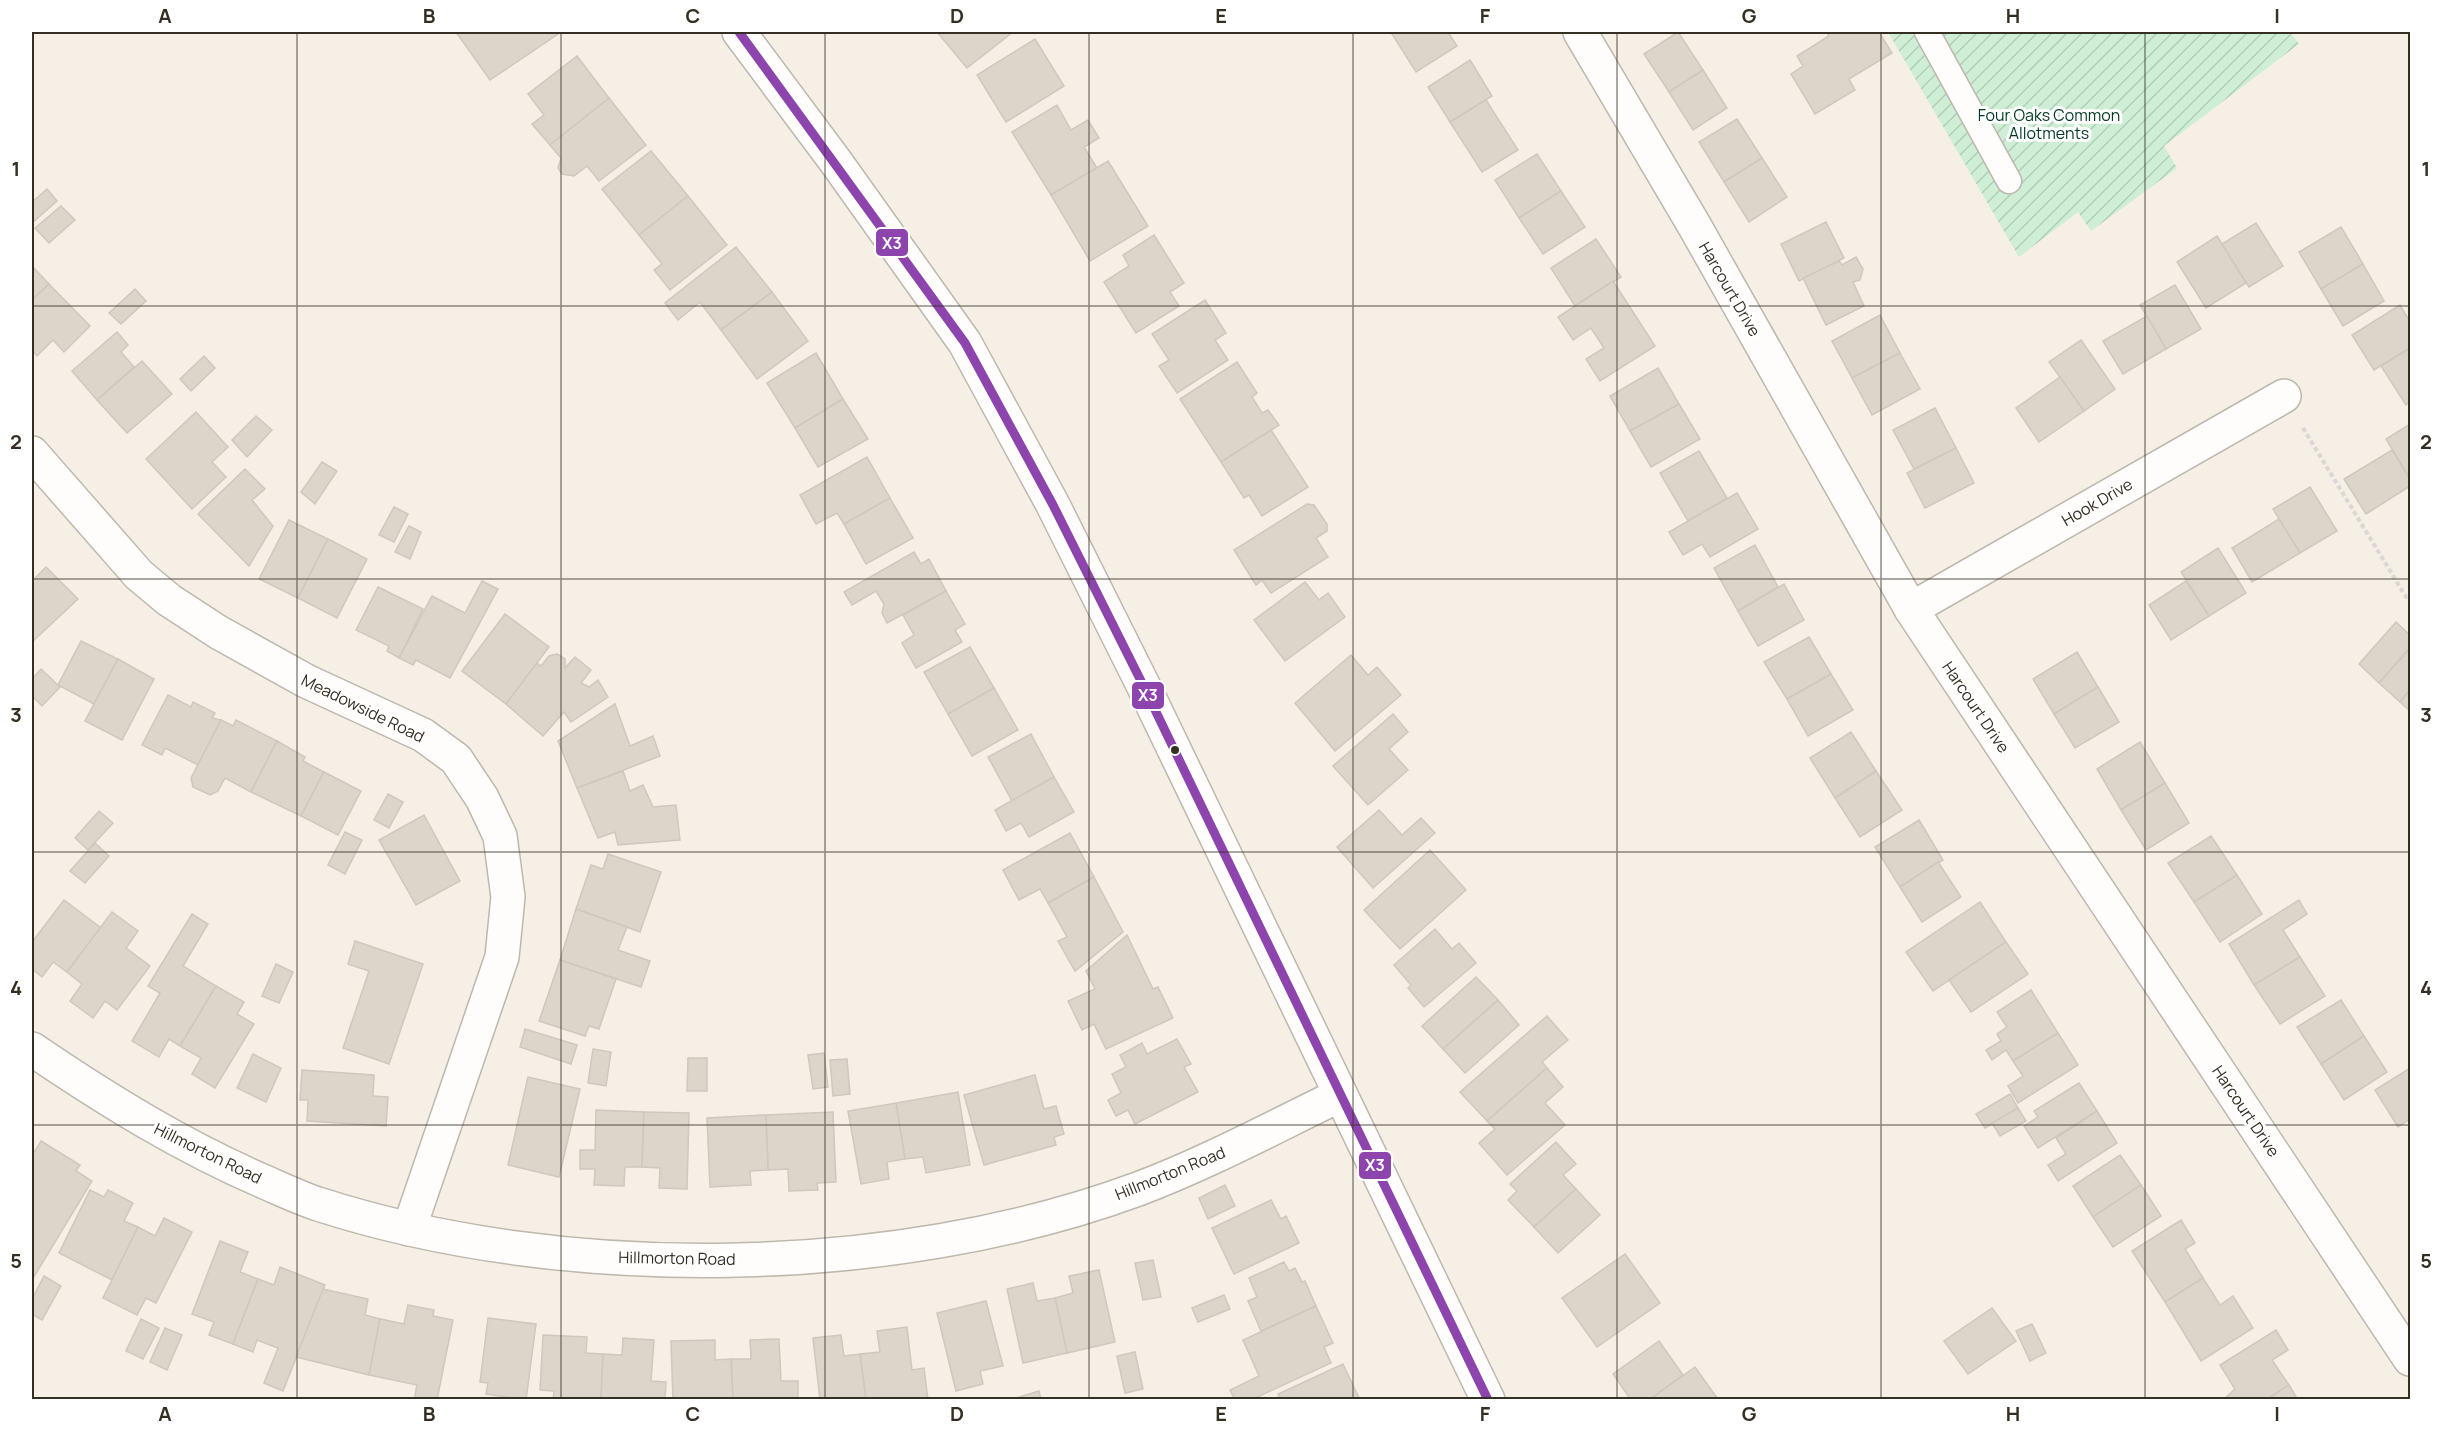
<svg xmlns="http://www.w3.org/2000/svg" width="2442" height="1431" viewBox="0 0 2442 1431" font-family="Manrope,sans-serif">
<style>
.garden{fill:url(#garden-furrows)}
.building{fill:#dbd5ca;stroke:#cec8be;stroke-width:1.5}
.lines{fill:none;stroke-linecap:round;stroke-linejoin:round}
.service-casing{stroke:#beb7ad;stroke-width:27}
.minor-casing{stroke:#beb7ad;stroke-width:36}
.tertiary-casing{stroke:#beb7ad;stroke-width:36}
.path{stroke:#dad7d4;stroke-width:4;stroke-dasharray:4.5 3;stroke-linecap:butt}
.service{stroke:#fefdfb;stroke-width:24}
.minor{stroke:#fefdfb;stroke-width:33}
.tertiary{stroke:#fefdfb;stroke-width:33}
.bus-1-casing{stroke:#fff;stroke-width:14}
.bus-1{stroke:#8e44ad;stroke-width:9}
.grid{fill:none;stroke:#352e22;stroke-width:1.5;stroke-opacity:0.55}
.bus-dot{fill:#352e22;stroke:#fff;stroke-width:2}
.labels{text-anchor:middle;stroke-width:6;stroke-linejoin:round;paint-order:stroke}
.park-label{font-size:16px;fill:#023822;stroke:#fff}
.street-label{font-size:16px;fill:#352e22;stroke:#fff}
.line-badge{stroke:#fff;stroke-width:2}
.badge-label{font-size:16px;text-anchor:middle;font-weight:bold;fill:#fff}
.neatline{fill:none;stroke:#352e22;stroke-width:2}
.grid-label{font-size:20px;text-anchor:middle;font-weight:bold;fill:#352e22}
</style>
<defs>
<pattern id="garden-furrows" width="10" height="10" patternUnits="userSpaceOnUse" patternTransform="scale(1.5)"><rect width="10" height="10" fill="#ceeed6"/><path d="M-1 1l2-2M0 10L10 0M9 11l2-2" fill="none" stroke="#b2ccb7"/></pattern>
</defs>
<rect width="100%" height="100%" fill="#f5efe5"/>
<path class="garden" d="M1888,32H2290L2299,44L2164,146L2177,168L2091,231L2078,212L2019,257Z"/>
<g class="building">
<path d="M456,32H561L490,80Z"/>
<path d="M937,32H1013L967,68Z"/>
<path d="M1396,32H1448L1457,46L1416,72L1392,34Z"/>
<path d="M1678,32L1703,70L1669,92L1644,54Z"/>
<path d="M1826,32H1879L1892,53L1849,79L1855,90L1815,114L1791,74L1803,66L1797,56L1829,36Z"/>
<path d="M1035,39L1064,86L1006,122L977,75Z"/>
<path d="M577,56L609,98L550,145L532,124L544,115L528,94Z"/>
<path d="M1470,60L1492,96L1450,122L1428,87Z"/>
<path d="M1703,70L1727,108L1693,130L1669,92Z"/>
<path d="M609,98L646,145L599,181L587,166L574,176L562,174L558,168L561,158L550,145Z"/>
<path d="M1486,100L1518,150L1482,172L1450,122Z"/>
<path d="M1057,105L1071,130L1088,120L1099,138L1084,147L1097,168L1051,195L1012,132Z"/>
<path d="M1737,119L1762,158L1724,182L1699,142Z"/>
<path d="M651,151L688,196L639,235L602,189Z"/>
<path d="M1537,154L1561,191L1519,218L1495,180Z"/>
<path d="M1762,158L1787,197L1749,222L1724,182Z"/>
<path d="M1108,161L1148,226L1090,261L1051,195Z"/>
<path d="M47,189L57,201L32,223V202Z"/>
<path d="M1561,191L1585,227L1543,254L1519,218Z"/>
<path d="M688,196L727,245L670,290L654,270L662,264L639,235Z"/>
<path d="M61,206L75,220L49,243L35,228Z"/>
<path d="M1826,222L1844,258L1799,281L1781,244Z"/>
<path d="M2256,223L2283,266L2249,287L2222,244Z"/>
<path d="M2341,227L2363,264L2321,289L2299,252Z"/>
<path d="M1154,235L1184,283L1170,292L1179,306L1136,333L1104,282L1129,266L1123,255Z"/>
<path d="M2217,236L2246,283L2206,308L2177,262Z"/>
<path d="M1596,239L1621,277L1575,306L1551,268Z"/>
<path d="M736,247L772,292L721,330L700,302L678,320L665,303Z"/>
<path d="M1856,257L1863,269L1860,280L1853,282L1864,306L1826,325L1803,278L1839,261L1842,265Z"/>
<path d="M2363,264L2384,301L2343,326L2321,289Z"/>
<path d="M32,266L49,284L32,300Z"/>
<path d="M1613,281L1655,346L1600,381L1586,359L1604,348L1591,328L1573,340L1558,317Z"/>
<path d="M49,284L90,326L64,352L53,340L37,356L32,350V300Z"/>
<path d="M2175,285L2201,329L2166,349L2140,305Z"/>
<path d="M135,289L146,301L121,324L109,313Z"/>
<path d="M772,292L808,341L757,379L721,330Z"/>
<path d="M1205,300L1226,333L1215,340L1228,360L1177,393L1159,366L1169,360L1152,334Z"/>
<path d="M2400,305L2410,322V348L2374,370L2352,335Z"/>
<path d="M1880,315L1900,353L1852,378L1832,341Z"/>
<path d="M2147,316L2166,349L2123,374L2103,341Z"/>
<path d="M117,332L128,345L121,352L134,367L97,400L72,371Z"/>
<path d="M2081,340L2115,389L2084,411L2049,362Z"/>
<path d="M2410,348V402L2406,405L2381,366Z"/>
<path d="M816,353L843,399L795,428L767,383Z"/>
<path d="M1900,353L1920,389L1872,415L1852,378Z"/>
<path d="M204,356L215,368L191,391L180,379Z"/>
<path d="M142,361L172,394L127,433L97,400Z"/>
<path d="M1237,362L1257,393L1252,397L1262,413L1268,410L1279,425L1221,462L1180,399Z"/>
<path d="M1658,368L1679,404L1630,431L1610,396Z"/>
<path d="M2060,377L2084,411L2039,442L2016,408Z"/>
<path d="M843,399L868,439L818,467L795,428Z"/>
<path d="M1679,404L1700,439L1651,467L1630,431Z"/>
<path d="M1935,408L1956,448L1914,469L1893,430Z"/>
<path d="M196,412L228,447L212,462L226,477L192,509L146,459Z"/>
<path d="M256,416L272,430L247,457L232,440Z"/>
<path d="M2410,424V479L2386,439Z"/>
<path d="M1271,430L1308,487L1262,516L1249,495L1244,498L1221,462Z"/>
<path d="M1956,448L1974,483L1925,508L1907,473Z"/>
<path d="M2392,450L2410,479V486L2366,514L2344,479Z"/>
<path d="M1699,451L1727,498L1688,521L1660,473Z"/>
<path d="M867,457L890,498L844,524L837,513L816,524L800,495Z"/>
<path d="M322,462L337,471L315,504L301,492Z"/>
<path d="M245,469L265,489L252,500L273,526L249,566L198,514Z"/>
<path d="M2310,487L2337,531L2300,553L2273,509Z"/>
<path d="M1737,493L1758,529L1710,557L1702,544L1683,555L1669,532Z"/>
<path d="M890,498L913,538L866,564L844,524Z"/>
<path d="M1307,504L1314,505L1327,524V531L1316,538L1328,557L1271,593L1262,580L1256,585L1234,550Z"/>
<path d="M394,507L408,514L394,542L379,535Z"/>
<path d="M2279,519L2300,553L2252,582L2232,548Z"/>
<path d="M289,520L328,539L298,598L259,579Z"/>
<path d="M409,526L421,532L410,559L395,552Z"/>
<path d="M328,539L367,559L337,618L298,598Z"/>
<path d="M1755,545L1778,587L1738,611L1714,568Z"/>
<path d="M2218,548L2246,593L2209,616L2181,572Z"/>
<path d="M914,552L921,564L929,559L946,591L887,623L882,613L884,604L876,591L852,605L844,592Z"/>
<path d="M46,567L78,599L32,642V581Z"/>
<path d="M482,581L498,589L450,678L416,660L413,665L399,658L432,596L465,613Z"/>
<path d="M2186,581L2209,616L2171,640L2149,605Z"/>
<path d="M1305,582L1319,600L1328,593L1345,617L1285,661L1254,620Z"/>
<path d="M1784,584L1804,620L1758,646L1738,611Z"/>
<path d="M378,587L423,609L399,658L387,651L389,646L356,630Z"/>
<path d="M946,591L965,624L955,630L962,642L916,668L902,643L914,635L903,615Z"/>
<path d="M505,614L549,647L506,704L462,671Z"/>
<path d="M2396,622L2410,635V648L2379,683L2359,664Z"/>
<path d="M1809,637L1831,674L1787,699L1764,662Z"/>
<path d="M81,641L118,659L94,704L58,685Z"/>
<path d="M970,647L994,688L948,714L924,672Z"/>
<path d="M2410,648V690L2400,702L2379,683Z"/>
<path d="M2077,652L2098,687L2054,714L2033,679Z"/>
<path d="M557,654L565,659V668L575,657L591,670L581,683L589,687L598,680L608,697L571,722L564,712L543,736L506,704L537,663L541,666L549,656Z"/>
<path d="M1351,655L1368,675L1377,667L1401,695L1335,751L1295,703Z"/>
<path d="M118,659L154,679L122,740L85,721Z"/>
<path d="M41,669L60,687L42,706L32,696V679Z"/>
<path d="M1831,674L1853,710L1808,736L1787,699Z"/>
<path d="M2098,687L2119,722L2075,748L2054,714Z"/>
<path d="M994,688L1018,730L972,756L948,714Z"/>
<path d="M2410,690V711L2400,702Z"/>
<path d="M168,695L191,707L193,702L215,713L212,718L221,720L198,765L165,748L162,755L142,745Z"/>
<path d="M615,704L630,746L653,736L660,756L577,788L558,741Z"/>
<path d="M1393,714L1408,732L1389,749L1408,770L1368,805L1333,766Z"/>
<path d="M221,720L233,726L236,720L277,741L251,792L225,778L218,791L210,795L193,787L191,778Z"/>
<path d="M1851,732L1876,771L1835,798L1810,758Z"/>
<path d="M1031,734L1054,777L1012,801L988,757Z"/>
<path d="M277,741L305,757L303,761L324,772L301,816L251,792Z"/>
<path d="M2140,742L2165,783L2121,810L2097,769Z"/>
<path d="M623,771L630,791L643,785L653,807L676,805L680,840L618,845L615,832L598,838L577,788Z"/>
<path d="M1876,771L1902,810L1860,837L1835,798Z"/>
<path d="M324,772L361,791L338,835L301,816Z"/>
<path d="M1054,777L1074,812L1029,837L1021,823L1006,831L995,810Z"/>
<path d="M2165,783L2189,823L2146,850L2121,810Z"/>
<path d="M388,794L403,802L389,828L374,820Z"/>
<path d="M1379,810L1402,835L1421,818L1435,833L1373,888L1337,847Z"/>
<path d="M99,811L113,823L88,850L75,838Z"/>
<path d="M424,815L460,881L416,905L379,840Z"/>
<path d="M1919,820L1943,860L1900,887L1875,847Z"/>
<path d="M345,832L362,840L345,874L328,865Z"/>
<path d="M1070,833L1094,877L1048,903L1040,889L1019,900L1003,870Z"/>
<path d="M2211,836L2237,875L2194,902L2168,863Z"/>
<path d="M95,843L109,856L85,883L70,871Z"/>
<path d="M1430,850L1466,890L1400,949L1364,910Z"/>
<path d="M608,854L661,872L640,932L576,909L591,865L603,869Z"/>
<path d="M1938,862L1961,897L1922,922L1900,887Z"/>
<path d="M2237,875L2262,914L2220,942L2194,902Z"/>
<path d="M1094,877L1123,932L1075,971L1058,941L1067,937L1048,903Z"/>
<path d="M64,900L101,928L67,972L53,962L42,977L32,969V942Z"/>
<path d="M2299,900L2307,914L2283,930L2300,957L2254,985L2229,944Z"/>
<path d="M1980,902L2006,942L1933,991L1906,952Z"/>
<path d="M576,909L627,927L618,950L650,961L641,987L560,960Z"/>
<path d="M112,912L138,931L126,948L150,966L117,1010L105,1001L93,1018L70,1001L82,984L67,972Z"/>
<path d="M192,914L208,924L183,966L216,986L180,1046L169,1039L159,1057L132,1041L160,993L148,986Z"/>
<path d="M1435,929L1452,949L1459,943L1476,963L1424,1007L1408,988L1411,985L1394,965Z"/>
<path d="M1127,935L1153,989L1158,987L1173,1018L1106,1049L1094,1024L1082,1030L1068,1001L1095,989L1086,971Z"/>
<path d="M355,941L423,964L389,1064L343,1048L369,971L348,964Z"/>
<path d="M2006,942L2028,974L1971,1012L1949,980Z"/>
<path d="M2300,957L2325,996L2280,1024L2254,985Z"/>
<path d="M560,960L616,979L599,1029L589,1026L585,1036L539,1021Z"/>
<path d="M276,964L293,972L279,1003L262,996Z"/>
<path d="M1476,977L1498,1000L1443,1049L1422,1026Z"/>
<path d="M216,986L244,1002L237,1014L254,1024L215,1088L192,1074L201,1058L180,1046Z"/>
<path d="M2031,990L2058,1033L2013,1061L2006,1050L1992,1060L1986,1050L2001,1041L1997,1034L2007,1027L1997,1012Z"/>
<path d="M1498,1000L1519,1025L1465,1073L1443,1049Z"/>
<path d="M2341,1000L2364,1036L2321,1064L2297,1027Z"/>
<path d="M1547,1016L1568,1040L1542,1062L1547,1068L1487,1121L1460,1092Z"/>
<path d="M525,1029L577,1045L571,1064L520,1047Z"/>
<path d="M2058,1033L2078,1065L2018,1103L2008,1086L2023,1076L2013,1061Z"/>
<path d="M2364,1036L2387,1072L2344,1100L2321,1064Z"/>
<path d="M1177,1039L1191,1064L1184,1067L1198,1092L1135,1124L1128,1110L1116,1116L1108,1100L1121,1093L1112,1074L1126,1067L1120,1055L1142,1043L1147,1054Z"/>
<path d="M593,1049L611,1052L606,1086L588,1083Z"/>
<path d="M824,1053L828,1087L813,1089L808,1055Z"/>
<path d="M253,1054L281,1068L266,1102L237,1088Z"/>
<path d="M688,1058H707V1091H687Z"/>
<path d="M847,1059L850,1094L833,1096L830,1060Z"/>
<path d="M1547,1068L1563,1087L1545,1103L1565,1125L1507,1175L1479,1143L1495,1129L1487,1121Z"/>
<path d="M2410,1068V1119L2398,1127L2375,1090Z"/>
<path d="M302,1070L374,1075L373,1096L388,1097L386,1126L307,1121L308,1100H300Z"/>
<path d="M1035,1075L1044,1109L1056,1106L1064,1134L1054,1137L1056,1145L984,1165L964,1095Z"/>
<path d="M528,1077L580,1089L559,1177L508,1165Z"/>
<path d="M2079,1083L2097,1111L2038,1148L2024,1126L2038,1117L2034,1111Z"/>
<path d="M958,1092L970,1165L926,1173L923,1157L905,1159L896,1103Z"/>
<path d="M2010,1094L2018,1108L1985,1128L1976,1114Z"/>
<path d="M896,1103L905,1159L887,1162L889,1179L861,1184L848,1111Z"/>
<path d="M2018,1108L2026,1121L2000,1136L1992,1123Z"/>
<path d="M596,1110L644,1112L642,1167H625L624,1186L594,1185L595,1169H580V1150H595Z"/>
<path d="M2097,1111L2117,1143L2058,1181L2048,1165L2066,1154L2056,1138Z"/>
<path d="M644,1112L689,1113L687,1189L659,1188L660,1168L642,1167Z"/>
<path d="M833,1112L836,1182L817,1183L818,1190L789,1191L788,1169L768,1170L766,1115Z"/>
<path d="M766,1115L768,1170L750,1171L751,1185L710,1187L707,1118Z"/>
<path d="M41,1141L80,1165L76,1171L92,1181L32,1280V1241L34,1236L32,1235V1150L35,1151Z"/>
<path d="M1556,1142L1576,1164L1563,1175L1576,1189L1534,1227L1508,1200L1517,1191L1510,1184Z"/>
<path d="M2120,1155L2141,1185L2093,1217L2073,1186Z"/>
<path d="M1225,1185L1235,1206L1208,1219L1199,1198Z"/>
<path d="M2141,1185L2161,1216L2113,1247L2093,1217Z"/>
<path d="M1576,1189L1600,1215L1558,1253L1534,1227Z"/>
<path d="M90,1190L104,1197L108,1190L133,1203L124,1221L138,1227L112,1280L59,1253Z"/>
<path d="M1271,1200L1281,1219L1286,1216L1299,1243L1234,1274L1212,1228Z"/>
<path d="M164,1218L192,1232L156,1303L146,1298L137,1315L103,1298L138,1227L155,1236Z"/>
<path d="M2181,1220L2195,1243L2185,1249L2203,1278L2165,1302L2132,1251Z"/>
<path d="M220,1241L248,1252L240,1272L258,1279L233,1344L209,1335L214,1322L192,1314Z"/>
<path d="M1625,1254L1660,1303L1597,1347L1562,1298Z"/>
<path d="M1153,1260L1161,1297L1143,1300L1135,1263Z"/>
<path d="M1284,1262L1289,1271L1295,1268L1302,1282L1305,1281L1316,1306L1261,1331L1248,1301L1257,1297L1249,1278Z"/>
<path d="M280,1267L325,1285L283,1391L264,1383L278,1348L257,1340L253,1352L233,1344L258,1279L274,1285Z"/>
<path d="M1099,1270L1115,1342L1067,1353L1055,1298L1073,1293L1069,1276Z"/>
<path d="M44,1276L61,1286L42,1320L32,1314V1299Z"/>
<path d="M2203,1278L2220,1305L2233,1296L2253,1328L2201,1361L2165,1302Z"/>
<path d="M1033,1283L1037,1301L1055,1298L1067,1353L1023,1363L1007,1289Z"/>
<path d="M323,1289L368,1299L365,1315L380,1319L369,1375L296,1357Z"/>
<path d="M1224,1295L1230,1309L1198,1322L1192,1308Z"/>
<path d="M986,1301L1003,1366L980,1371L983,1384L956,1391L937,1313Z"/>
<path d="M408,1305L434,1310L433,1316L453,1320L437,1400H414L417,1385L369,1375L380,1319L404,1324Z"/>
<path d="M1316,1306L1333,1343L1324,1347L1331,1363L1251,1400H1235L1230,1390L1259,1376L1243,1340Z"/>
<path d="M1992,1308L2016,1341L1968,1374L1944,1341Z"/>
<path d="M488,1318L536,1324L526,1400L486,1394L488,1383L480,1382Z"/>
<path d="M141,1319L159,1328L143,1359L126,1351Z"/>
<path d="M2032,1324L2046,1353L2030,1361L2016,1331Z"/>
<path d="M907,1327L912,1370L924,1368L928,1400H866L860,1354L880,1352L877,1331Z"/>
<path d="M165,1328L182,1335L167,1370L150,1362Z"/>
<path d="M2276,1330L2288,1350L2272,1360L2289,1385L2266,1400H2223L2235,1389L2220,1365Z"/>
<path d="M543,1335L587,1337L586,1353L603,1354L601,1400H553L554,1391L540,1390Z"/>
<path d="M841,1335L844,1356L860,1354L866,1400H820L813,1338Z"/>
<path d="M623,1338L654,1340L651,1381L666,1382L665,1400H601L603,1354L622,1355Z"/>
<path d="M779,1339L781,1381H798V1400H733L731,1359H751L750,1340Z"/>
<path d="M715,1340V1360L731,1359L733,1400H673L671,1341Z"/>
<path d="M1659,1341L1683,1375L1649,1400H1631L1613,1374Z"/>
<path d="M1135,1352L1143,1389L1125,1393L1117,1356Z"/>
<path d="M1343,1364L1360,1400H1281L1278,1394Z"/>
<path d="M1695,1367L1717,1398L1715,1400H1649Z"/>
<path d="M2289,1385L2298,1400H2266Z"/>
<path d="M1039,1391L1041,1400H1020L1019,1397Z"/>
</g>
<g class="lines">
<g class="service-casing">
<path id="service" d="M1927,32L2009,181"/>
</g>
<g class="minor-casing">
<g id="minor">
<path d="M1580,32L1694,225L1911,609L2410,1359"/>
<path d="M32,453L139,575L169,600L218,632L306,681L423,735L456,759L482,798L500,836L508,897L502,957L409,1229"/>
<path d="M1911,609L2284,396"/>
<path d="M32,1049C107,1100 183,1147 267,1183C283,1190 300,1198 318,1204C566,1284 894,1279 1138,1189C1207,1163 1274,1127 1340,1095"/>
</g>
</g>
<g class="tertiary-casing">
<path id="tertiary" d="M739,32L836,162L965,343L1053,505L1144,687L1488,1400"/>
</g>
<path class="path" d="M2303,428L2406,597L2410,596"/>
<use href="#service" class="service"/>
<use href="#minor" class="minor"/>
<use href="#tertiary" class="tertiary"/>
<g class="bus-1-casing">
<path id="bus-1" d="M739,32L965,343L1053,505L1144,687L1488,1400"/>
</g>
<use href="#bus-1" class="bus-1"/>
</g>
<path class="grid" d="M297,32V1400M561,32V1400M825,32V1400M1089,32V1400M1353,32V1400M1617,32V1400M1881,32V1400M2145,32V1400M32,306H2410M32,579H2410M32,852H2410M32,1125H2410"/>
<circle class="bus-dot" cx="1175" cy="750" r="5"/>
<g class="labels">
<g class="park-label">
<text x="2049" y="121">Four Oaks Common<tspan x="2049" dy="18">Allotments</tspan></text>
</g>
<g class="street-label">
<text transform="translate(1730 289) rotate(60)" y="6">Harcourt Drive</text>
<text transform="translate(2097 502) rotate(-30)" y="6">Hook Drive</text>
<text transform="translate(1976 707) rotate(56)" y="6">Harcourt Drive</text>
<text transform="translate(363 708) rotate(26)" y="6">Meadowside Road</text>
<text transform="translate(2246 1111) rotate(56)" y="6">Harcourt Drive</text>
<text transform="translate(208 1153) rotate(26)" y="6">Hillmorton Road</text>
<text transform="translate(1170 1173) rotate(-22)" y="6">Hillmorton Road</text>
<text transform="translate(677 1258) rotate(1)" y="6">Hillmorton Road</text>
</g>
</g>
<g class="line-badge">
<rect x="875" y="228" width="34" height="29" rx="6" fill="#8e44ad"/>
<rect x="1131" y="681" width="34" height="29" rx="6" fill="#8e44ad"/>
<rect x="1358" y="1151" width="34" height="29" rx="6" fill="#8e44ad"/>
</g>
<g class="badge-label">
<text x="892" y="249">X3</text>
<text x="1148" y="701">X3</text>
<text x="1375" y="1171">X3</text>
</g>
<rect width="2442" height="1431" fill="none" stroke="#ffffff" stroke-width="66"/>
<rect x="33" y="33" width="2376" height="1365" class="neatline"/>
<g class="grid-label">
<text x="165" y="23">A</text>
<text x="429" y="23">B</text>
<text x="693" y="23">C</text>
<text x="957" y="23">D</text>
<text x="1221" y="23">E</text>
<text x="1485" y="23">F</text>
<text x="1749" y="23">G</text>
<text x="2013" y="23">H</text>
<text x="2277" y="23">I</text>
<text x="16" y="176">1</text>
<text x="2426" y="176">1</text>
<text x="16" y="449">2</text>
<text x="2426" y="449">2</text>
<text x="16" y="722">3</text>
<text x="2426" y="722">3</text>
<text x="16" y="995">4</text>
<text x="2426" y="995">4</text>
<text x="16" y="1268">5</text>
<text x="2426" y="1268">5</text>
<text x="165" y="1421">A</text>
<text x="429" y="1421">B</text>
<text x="693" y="1421">C</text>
<text x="957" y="1421">D</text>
<text x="1221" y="1421">E</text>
<text x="1485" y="1421">F</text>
<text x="1749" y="1421">G</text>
<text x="2013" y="1421">H</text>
<text x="2277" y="1421">I</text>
</g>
</svg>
